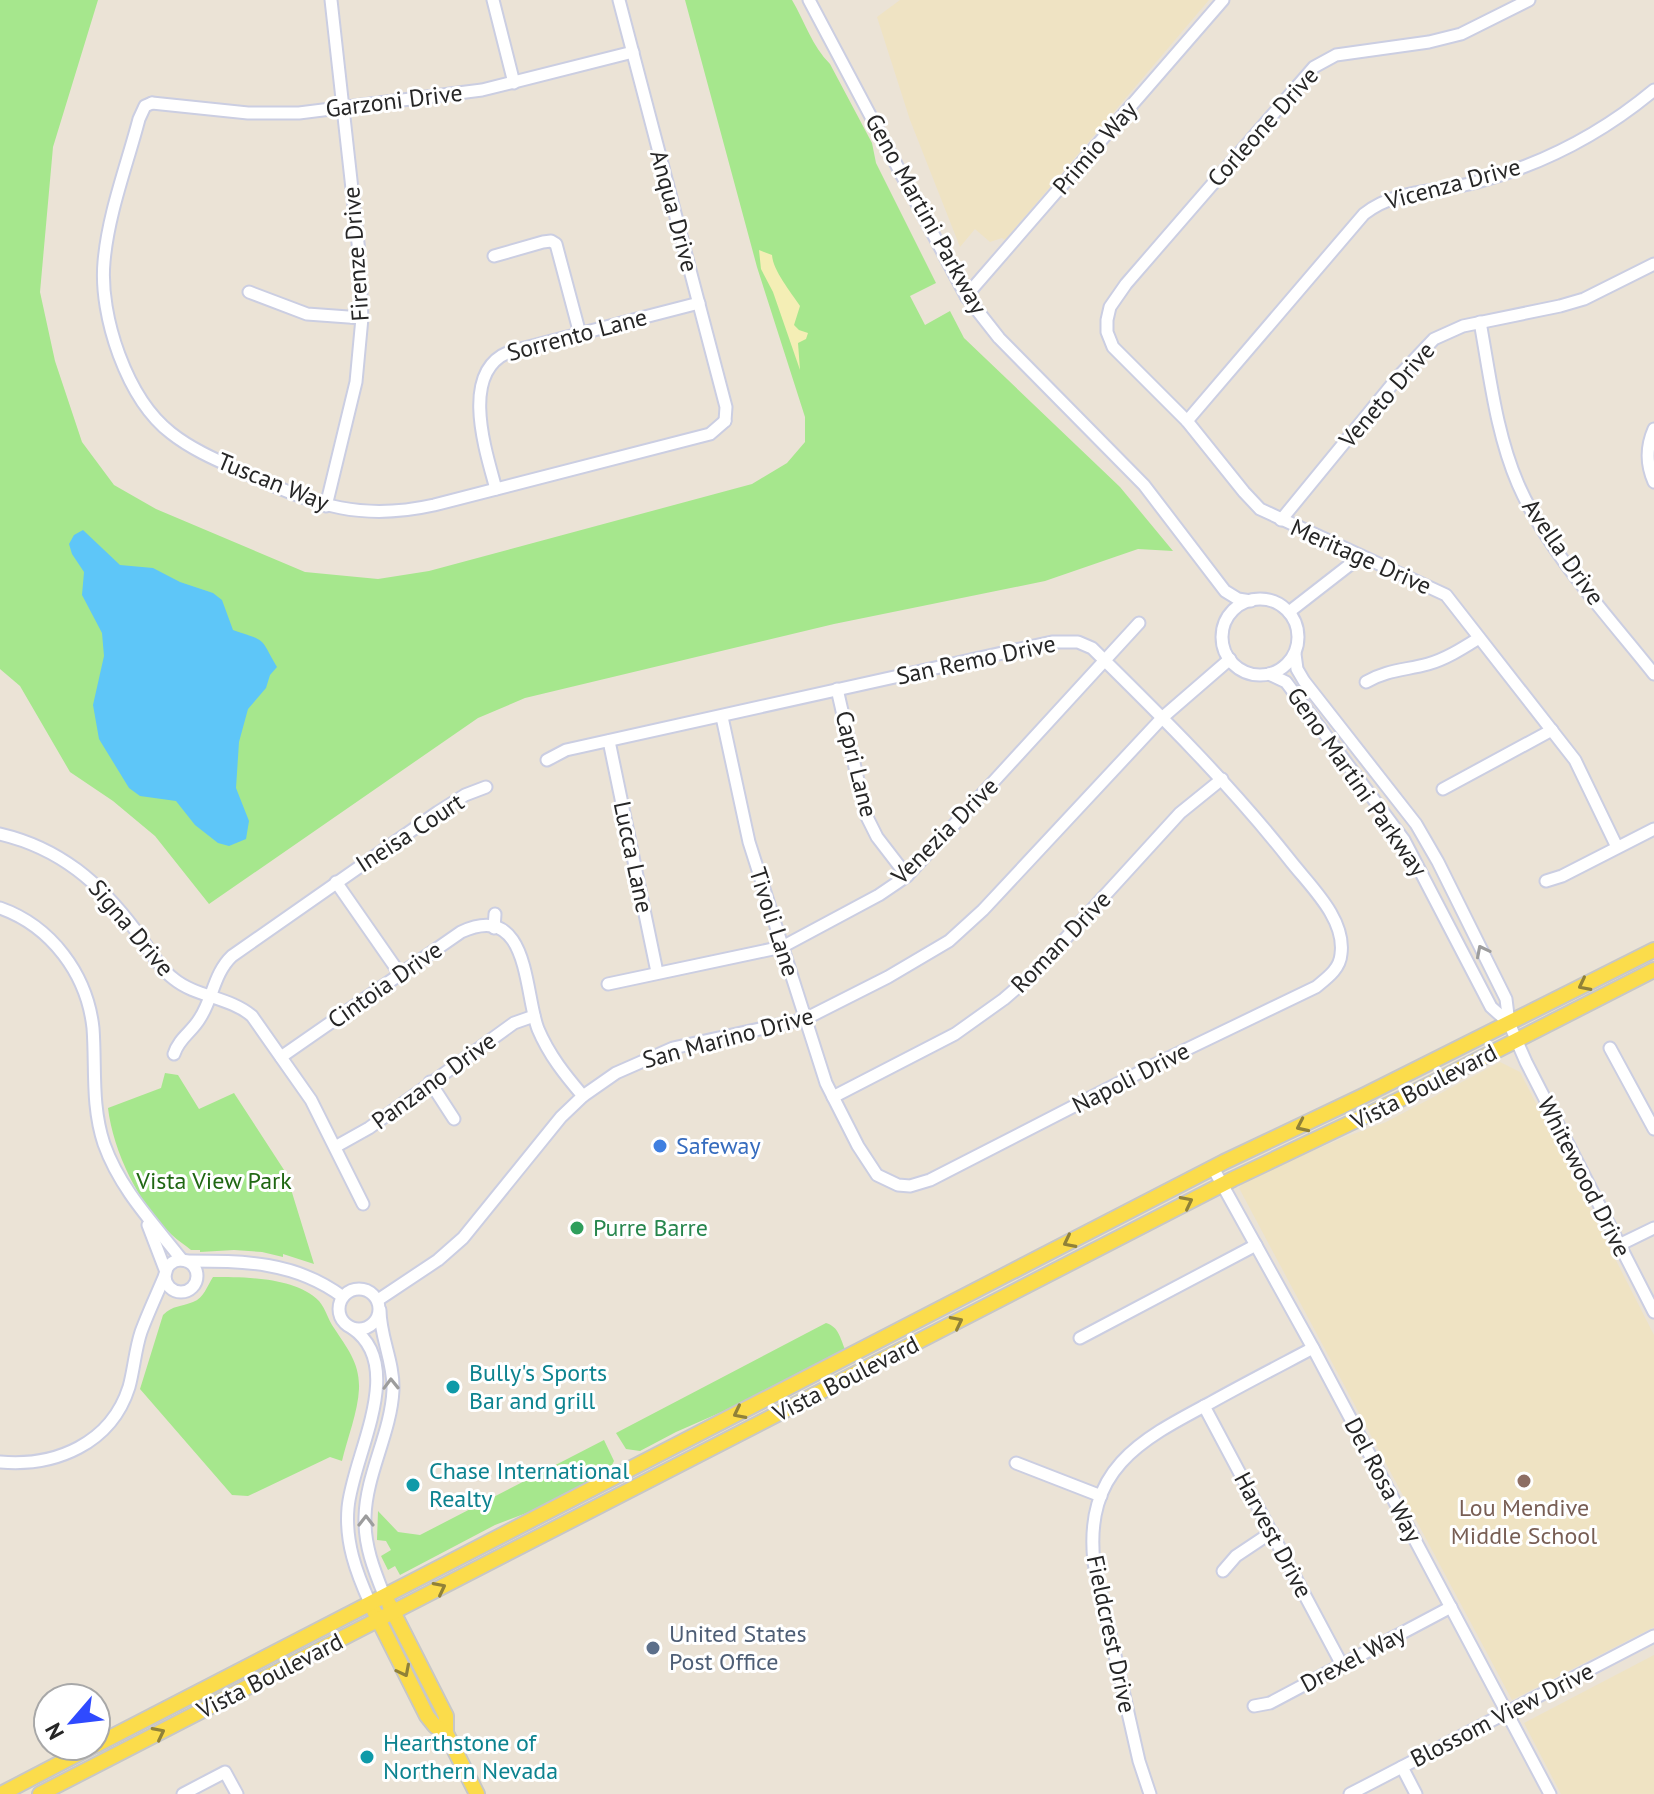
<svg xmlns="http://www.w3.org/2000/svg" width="1654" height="1794" viewBox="0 0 1654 1794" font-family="'PT Sans',sans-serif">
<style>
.education{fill:#efe3c3}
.green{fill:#a6e78d}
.sand{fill:#f4eeb5}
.water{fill:#5ec6f8}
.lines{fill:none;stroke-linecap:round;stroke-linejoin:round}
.minor-casing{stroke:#cbcee2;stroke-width:15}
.major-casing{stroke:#c7c7c7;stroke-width:18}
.minor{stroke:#fff;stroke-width:11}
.major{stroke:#fbdc4b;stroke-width:14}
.oneway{stroke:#9d9d9d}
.oneway2{stroke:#908138}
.shop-dot{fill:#3f7fe0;stroke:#fff;stroke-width:3}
.leisure-dot{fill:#2e9e5b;stroke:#fff;stroke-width:3}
.culture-dot{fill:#0f9aa8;stroke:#fff;stroke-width:3}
.education-dot{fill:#8d6e63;stroke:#fff;stroke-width:3}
.service-dot{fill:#5c6f8a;stroke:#fff;stroke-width:3}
.labels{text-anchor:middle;stroke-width:6;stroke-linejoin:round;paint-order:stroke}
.street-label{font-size:24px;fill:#262626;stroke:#fff}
.shop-label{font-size:24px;fill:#366cbe;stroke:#fff;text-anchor:start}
.park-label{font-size:24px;fill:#206713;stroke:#fff}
.leisure-label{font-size:24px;fill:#27864d;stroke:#fff;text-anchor:start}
.culture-label{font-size:24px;fill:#0d838f;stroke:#fff;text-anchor:start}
.education-label{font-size:24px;fill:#785e54;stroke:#fff}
.service-label{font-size:24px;fill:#4e5e75;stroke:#fff;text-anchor:start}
</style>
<rect width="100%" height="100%" fill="#ebe3d6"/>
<g class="education">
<path d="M900,0H1209L1005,240L1002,238L990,242L975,229L960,247L910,120L877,17Z"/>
<path d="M1500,1062L1520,1072L1654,1335V1627L1512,1700L1239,1188L1246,1180L1345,1137L1386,1122Z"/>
<path d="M1654,1655V1794H1561L1524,1723Z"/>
</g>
<g class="green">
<path d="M0,0H98L53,147L40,292L55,361L82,442L114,485L156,509L305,572L378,579L429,571L752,484L787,463L805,442V417L757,267L685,0H792C805,22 812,46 830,64L872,143L876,163L936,283L910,296L925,325L950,311L964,338L1120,487L1173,551L1138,549L1045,581L834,624L525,698L478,718L209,904L155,836L113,801L70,772L20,686L0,669Z"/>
<path d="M165,1073L178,1075L199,1109L234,1093L286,1173L314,1264L283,1254V1257L262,1252L234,1250L200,1252V1250H191C184,1244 178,1241 172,1235C139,1205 113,1151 108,1108L161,1088Z"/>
<path d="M213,1277C244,1277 296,1277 319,1301C326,1309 328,1320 334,1328C347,1348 360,1363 359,1389C358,1412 347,1439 342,1461L330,1457L248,1496L232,1495L140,1389L163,1315C173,1305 181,1307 193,1302C204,1298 207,1286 213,1277Z"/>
<path d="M826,1323C839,1327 840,1338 845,1349L841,1353L749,1400L676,1432L640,1451L626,1449L616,1433Z"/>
<path d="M604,1440L614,1461L608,1473L540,1508L495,1525L400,1575L395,1566L388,1570L381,1556L391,1550L386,1541L377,1540L378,1511L398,1532L420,1535Z"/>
</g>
<path class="sand" d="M759,250L772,255C773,271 791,292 800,306L794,325L799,330L808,333L806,339L798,343L800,370L773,292L761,269Z"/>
<path class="water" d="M83,530L120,565L153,568L180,582L213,593L222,600L233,630C268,642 259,636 277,667L270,675L266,688L248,709L239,742L236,788L249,821L246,839L229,846L218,843L195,825L176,801L140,796L129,788L99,739L93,705L104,656L102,633L82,595L84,572L72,554L69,544L74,535Z"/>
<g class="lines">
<g class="minor-casing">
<g id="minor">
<path d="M493,0L514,83"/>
<path d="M619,0L726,407L725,421"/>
<path d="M809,0L966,296L999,338L1144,485L1225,591L1238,599L1251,601"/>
<path d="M1529,0L1461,34L1429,42L1336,55L1314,67L1126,284L1110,307L1107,320V332L1113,347L1187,421L1244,492L1260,509L1446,595L1575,760L1617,847"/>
<path d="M152,103L145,106L139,119C127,165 108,214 104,262C99,316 127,399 171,433C195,452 224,463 252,476C316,506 363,521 434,505L710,434L725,421"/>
<path d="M152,103L248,113H299L482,90L633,52"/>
<path d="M494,256L543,242L551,241L556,244L580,334"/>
<path d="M249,292L307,314L362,318"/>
<path d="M966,296L1223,0"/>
<path d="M1480,322C1490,376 1496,433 1518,484C1547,551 1608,616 1654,674"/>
<path d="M1187,421L1364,214C1394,190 1433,192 1469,184C1537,167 1600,135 1654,90"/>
<path d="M1654,429C1646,447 1646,464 1654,482"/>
<path d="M496,489C486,452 459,372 509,352L699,303"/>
<path d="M326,506L356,382L362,318L359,252L331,0"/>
<path d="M1281,520L1399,376L1434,339L1463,326L1560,306L1584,299L1654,264"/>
<circle cx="1260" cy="637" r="38"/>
<path d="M1289,612L1361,556"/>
<path d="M1295,654L1297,669L1304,681L1416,824L1438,862L1506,999L1509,1023L1526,1062L1654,1312"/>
<path d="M1269,674L1286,682L1404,840L1491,1007L1509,1023"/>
<path d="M1366,682C1386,670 1406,670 1428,664C1446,659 1463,648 1479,638"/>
<path d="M837,689L866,815L877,837L907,876"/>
<path d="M609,741L657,972"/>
<path d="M547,760L566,750C728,714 890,678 1052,642H1078L1092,648C1161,716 1229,783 1289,859C1309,885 1346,918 1341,954C1340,969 1327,978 1316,987L1154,1065L930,1180L910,1186L898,1185L877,1175L858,1146L826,1083L749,842L722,717"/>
<path d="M1443,789L1552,730"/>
<path d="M0,834C60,848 100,883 136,931C148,947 159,968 174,979C196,997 230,997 252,1016L311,1100L363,1204"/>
<path d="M1546,881L1562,876L1654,829"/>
<path d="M336,882L400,974"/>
<path d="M0,908C51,926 87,974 93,1028C96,1067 91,1105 104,1144C120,1189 153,1223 182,1260"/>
<path d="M494,928L495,914"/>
<path d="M608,984L782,947L879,895L907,876L1139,623"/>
<path d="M1610,1048L1654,1129"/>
<path d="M174,1054C179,1038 192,1032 200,1018C213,998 214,973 232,956L438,812L465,795L486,787"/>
<path d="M281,1057L461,932C530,900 524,993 538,1029C549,1055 565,1075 583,1096"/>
<path d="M430,1082L454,1119"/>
<path d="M833,1097L955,1034L1004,999L1034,973L1180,813L1222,779"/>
<path d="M335,1147L369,1128L514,1023L534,1016"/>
<path d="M1213,1168L1313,1348L1550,1794"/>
<path d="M148,1225L166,1272"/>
<path d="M1619,1245L1654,1228"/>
<circle cx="181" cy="1276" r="16"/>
<path d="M186,1261C243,1261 295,1261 343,1297"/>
<circle cx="359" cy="1309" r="20"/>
<path d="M378,1300L438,1260L463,1238L561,1117L583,1096L616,1073L673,1048L805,1019L888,977L949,941L983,910L1163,717L1230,659"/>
<path d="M380,1310C380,1337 394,1362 393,1390C391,1433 366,1474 365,1517C364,1545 374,1570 384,1595"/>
<path d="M352,1328C408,1366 352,1457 348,1508C345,1542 356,1572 370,1603"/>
<path d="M1080,1338L1256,1245"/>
<path d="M1204,1406L1342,1665"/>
<path d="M0,1462C55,1467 111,1444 129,1387C134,1369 135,1350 141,1332C148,1313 157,1294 165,1275"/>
<path d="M1016,1463L1101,1496"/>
<path d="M1223,1571L1236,1556L1272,1532"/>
<path d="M1254,1706L1270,1703L1451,1607"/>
<path d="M1402,1767L1416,1794"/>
<path d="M183,1794L225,1772L237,1794"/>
<path d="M1150,1794L1139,1761L1094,1563C1084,1470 1138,1441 1210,1403C1244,1384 1279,1366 1313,1348"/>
<path d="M1350,1794L1654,1636"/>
</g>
</g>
<g class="major-casing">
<g id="major">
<path d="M389,1604L446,1716V1733"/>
<path d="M374,1611L427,1716L435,1726L446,1733L477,1794"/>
<path d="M96,1745L1224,1162L1363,1096L1654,950"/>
<path d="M1,1794L93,1746"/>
<path d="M40,1794L1233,1179L1409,1095L1654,970"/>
</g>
</g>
<use href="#minor" class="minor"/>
<use href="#major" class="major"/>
</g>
<defs><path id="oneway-chevron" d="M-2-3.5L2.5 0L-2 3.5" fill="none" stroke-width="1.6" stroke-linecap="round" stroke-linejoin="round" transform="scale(2)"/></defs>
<g class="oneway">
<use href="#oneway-chevron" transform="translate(1482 951) rotate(-117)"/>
<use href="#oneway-chevron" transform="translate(391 1384) rotate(-91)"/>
<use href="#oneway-chevron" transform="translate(366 1521) rotate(-90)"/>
</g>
<g class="oneway2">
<use href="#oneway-chevron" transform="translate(1584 985) rotate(153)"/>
<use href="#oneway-chevron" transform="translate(1302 1126) rotate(155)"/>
<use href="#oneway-chevron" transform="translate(1187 1202) rotate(-27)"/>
<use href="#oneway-chevron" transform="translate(1069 1242) rotate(153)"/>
<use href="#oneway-chevron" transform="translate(957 1322) rotate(-27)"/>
<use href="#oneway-chevron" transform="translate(739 1413) rotate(153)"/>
<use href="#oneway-chevron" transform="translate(440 1588) rotate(-27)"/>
<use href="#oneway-chevron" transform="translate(404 1671) rotate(63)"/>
<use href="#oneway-chevron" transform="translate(159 1733) rotate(-27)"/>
</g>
<circle class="shop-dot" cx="660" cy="1146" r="8"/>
<circle class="leisure-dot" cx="577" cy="1228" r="8"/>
<g class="culture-dot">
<circle cx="453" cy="1387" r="8"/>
<circle cx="413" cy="1485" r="8"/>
<circle cx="367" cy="1757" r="8"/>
</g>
<circle class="education-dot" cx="1524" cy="1481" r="8"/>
<circle class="service-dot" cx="653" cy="1648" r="8"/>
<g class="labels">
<g class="street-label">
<text transform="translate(394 101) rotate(-7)" y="8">Garzoni Drive</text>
<text transform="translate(1263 127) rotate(-48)" y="8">Corleone Drive</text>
<text transform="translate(1095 148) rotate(-49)" y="8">Primio Way</text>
<text transform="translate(1453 184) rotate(-15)" y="8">Vicenza Drive</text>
<text transform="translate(674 211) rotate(75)" y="8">Anqua Drive</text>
<text transform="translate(926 214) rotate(61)" y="8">Geno Martini Parkway</text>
<text transform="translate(356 254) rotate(-94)" y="8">Firenze Drive</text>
<text transform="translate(577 335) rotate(-15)" y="8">Sorrento Lane</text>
<text transform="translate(1387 395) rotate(-49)" y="8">Veneto Drive</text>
<text transform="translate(273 482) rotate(22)" y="8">Tuscan Way</text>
<text transform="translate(1563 552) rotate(55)" y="8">Avella Drive</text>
<text transform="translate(1361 557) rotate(24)" y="8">Meritage Drive</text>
<text transform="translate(976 660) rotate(-12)" y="8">San Remo Drive</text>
<text transform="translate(856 764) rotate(76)" y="8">Capri Lane</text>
<text transform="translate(1357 782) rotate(55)" y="8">Geno Martini Parkway</text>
<text transform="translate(945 831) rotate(-45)" y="8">Venezia Drive</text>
<text transform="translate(410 833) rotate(-33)" y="8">Ineisa Court</text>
<text transform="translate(633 857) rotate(78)" y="8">Lucca Lane</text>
<text transform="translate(774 922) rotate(72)" y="8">Tivoli Lane</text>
<text transform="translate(131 928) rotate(50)" y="8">Signa Drive</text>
<text transform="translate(1061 942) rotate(-46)" y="8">Roman Drive</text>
<text transform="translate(385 985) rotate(-35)" y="8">Cintoia Drive</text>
<text transform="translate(728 1038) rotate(-15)" y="8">San Marino Drive</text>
<text transform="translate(1131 1078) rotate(-27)" y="8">Napoli Drive</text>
<text transform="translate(434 1081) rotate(-36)" y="8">Panzano Drive</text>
<text transform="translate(1424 1087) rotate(-27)" y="8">Vista Boulevard</text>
<text transform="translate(1584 1177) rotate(63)" y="8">Whitewood Drive</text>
<text transform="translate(846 1379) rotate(-27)" y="8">Vista Boulevard</text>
<text transform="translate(1383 1480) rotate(62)" y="8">Del Rosa Way</text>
<text transform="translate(1273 1535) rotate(62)" y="8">Harvest Drive</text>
<text transform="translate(1111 1634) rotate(78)" y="8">Fieldcrest Drive</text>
<text transform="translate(1353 1659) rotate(-28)" y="8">Drexel Way</text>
<text transform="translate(270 1676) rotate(-27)" y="8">Vista Boulevard</text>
<text transform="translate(1502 1715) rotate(-27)" y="8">Blossom View Drive</text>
</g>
<g class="shop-label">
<text x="676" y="1154">Safeway</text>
</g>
<g class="park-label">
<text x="214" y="1189">Vista View Park</text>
</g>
<g class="leisure-label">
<text x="593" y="1236">Purre Barre</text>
</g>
<g class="culture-label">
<text x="469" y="1381">Bully's Sports<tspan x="469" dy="28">Bar and grill</tspan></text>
<text x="429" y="1479">Chase International<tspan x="429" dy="28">Realty</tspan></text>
<text x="383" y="1751">Hearthstone of<tspan x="383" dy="28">Northern Nevada</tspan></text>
</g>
<g class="education-label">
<text x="1524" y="1516">Lou Mendive<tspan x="1524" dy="28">Middle School</tspan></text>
</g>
<g class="service-label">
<text x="669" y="1642">United States<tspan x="669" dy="28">Post Office</tspan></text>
</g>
</g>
<g transform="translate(72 1722) rotate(242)"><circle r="38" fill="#ffffff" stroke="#a8a8a8" stroke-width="2"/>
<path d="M0-6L14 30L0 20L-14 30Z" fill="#2f4aff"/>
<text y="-12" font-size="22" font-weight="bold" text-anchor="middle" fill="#262626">N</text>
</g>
</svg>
